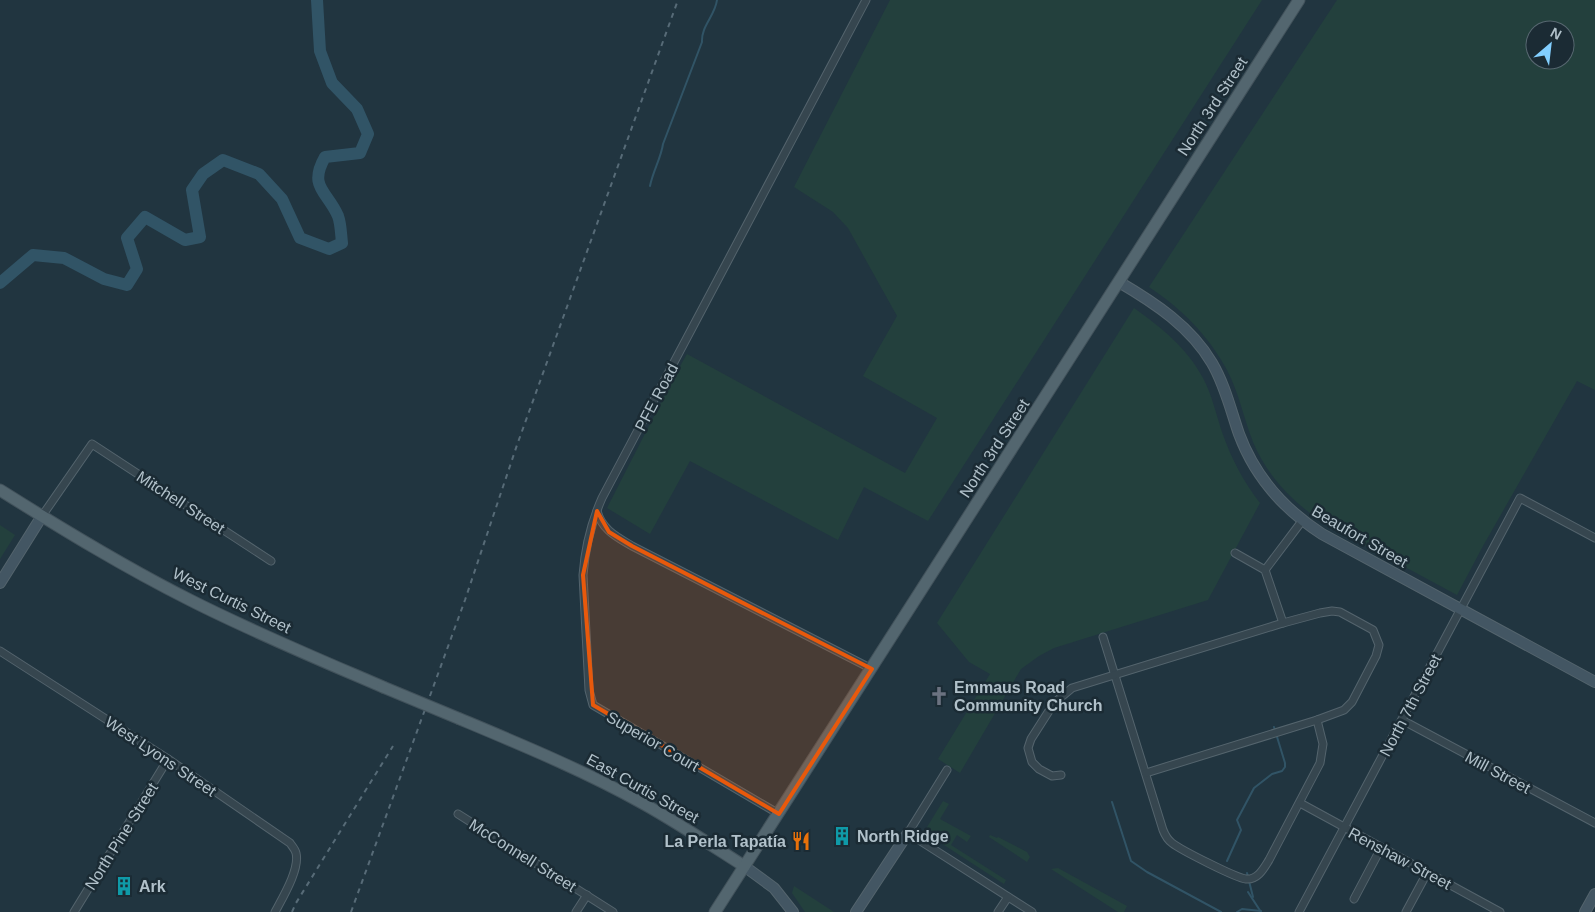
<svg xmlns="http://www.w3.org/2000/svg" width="1595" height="912" viewBox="0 0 1595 912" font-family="Helvetica,sans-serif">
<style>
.green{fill:#23403d;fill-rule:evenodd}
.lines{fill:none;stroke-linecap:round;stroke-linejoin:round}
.stream{stroke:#315466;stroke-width:2}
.river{stroke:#315466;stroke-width:12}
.street-casing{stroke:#54646d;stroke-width:9}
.secondary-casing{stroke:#54646d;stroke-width:12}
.primary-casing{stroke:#42525b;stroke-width:13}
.street{stroke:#36464f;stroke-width:7}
.secondary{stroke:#435663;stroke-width:10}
.primary{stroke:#53666f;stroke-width:11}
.rail{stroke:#576b77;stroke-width:2;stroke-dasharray:5 5;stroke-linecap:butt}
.primary-bridge-casing{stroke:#42525b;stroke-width:13;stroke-linecap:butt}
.primary-bridge{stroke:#53666f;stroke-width:11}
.marked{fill:#e8590c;fill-opacity:0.2;stroke:#e8590c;stroke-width:4;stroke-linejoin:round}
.labels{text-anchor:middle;stroke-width:5;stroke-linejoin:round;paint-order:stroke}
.street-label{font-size:16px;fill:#b1c1ca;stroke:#1b2b34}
.poi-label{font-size:16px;font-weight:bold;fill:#b1c1ca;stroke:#1b2b34;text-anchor:start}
</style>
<rect width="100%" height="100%" fill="#213540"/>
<g class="green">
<path d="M890,0H1262L928,521L864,487L838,540L690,461L650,534L607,508L675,375L687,354L905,473L937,418L863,376L897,316L848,228L833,212L794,187Z"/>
<path d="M1337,0H1595V390L1577,381L1483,546L1457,595L1329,526C1296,506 1268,478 1253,442C1244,419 1239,393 1227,370C1208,335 1182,309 1149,287ZM1535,30H1565V60H1535Z"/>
<path d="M1134,308C1162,328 1187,348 1203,378C1212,395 1216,414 1222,432C1231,458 1243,481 1260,503L1208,600L1054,648L1039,656L1021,669L960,773L938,759L990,674L969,662L937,623Z"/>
<path d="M0,525L15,535L0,559Z"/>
<path d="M943,801L949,804L940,819L971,836L967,842L957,835L951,845L1006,880L1004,884L924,832Z"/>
<path d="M990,835L997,838L998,837L1027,852L1030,857L1027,862L989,837Z"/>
<path d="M1058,868L1127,906L1124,912H1118L1051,869Z"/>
<path d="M794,886L834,912H805L792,893Z"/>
</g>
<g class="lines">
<g class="stream">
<path d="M650,186C653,171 661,158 663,144L702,42C701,26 715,16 717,0"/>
<path d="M1112,802L1131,861L1147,872L1221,912"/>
<path d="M1227,861L1241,830L1237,820L1254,788L1272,774L1282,771L1285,767V763L1274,727"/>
<path d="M1247,873L1253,897"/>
<path d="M1248,892L1261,912"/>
<path d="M1237,912L1242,909L1261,911"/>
</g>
<path class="river" d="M0,283L33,255L64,258L104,279L127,285L137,269L127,238L145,217L185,240L200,237L192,190L203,174L223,160L259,174L282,199L300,238L329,249L342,243C341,235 341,224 338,216C327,191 308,187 325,157L360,153L368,134L357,109L332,83L320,51L317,0"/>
<g class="street-casing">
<g id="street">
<path d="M597,511C602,530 617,537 632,546L872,669"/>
<path d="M42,516L92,444L271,561"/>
<path d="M1235,553L1265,570L1283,623"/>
<path d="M1265,570L1302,521"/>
<path d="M1103,637L1163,830C1165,835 1168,840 1172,843C1181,850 1236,878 1246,879C1258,880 1264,868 1269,860L1320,763L1323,744L1317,720"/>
<path d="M0,651L168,759L290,843C292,846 295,849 296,853C300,869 283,897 275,912"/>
<path d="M1402,720L1595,823"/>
<path d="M947,770L908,833L1032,912"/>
<path d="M1061,775L1052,776L1039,769L1032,762L1028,748L1031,739L1054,703L1072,688L1283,623L1320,613L1332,611L1340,612L1373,630L1379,645L1376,656L1352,702L1344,710L1317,720L1146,773"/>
<path d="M1300,803L1500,912"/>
<path d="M458,814L613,912"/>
<path d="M779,814L593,705L589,690L583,575C585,548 591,523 602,498L866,0"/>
<path d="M1354,899L1381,848"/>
<path d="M74,912L168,759"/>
<path d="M576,912L587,895"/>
<path d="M998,912L1008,897"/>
<path d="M1299,912L1520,498L1595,538"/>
<path d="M1406,912L1427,873"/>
</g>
</g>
<g class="secondary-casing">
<g id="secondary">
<path d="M1119,282C1155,303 1191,327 1212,363C1225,385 1231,411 1239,434C1255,477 1285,510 1322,534L1595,682"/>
<path d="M0,583L42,516"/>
<path d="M744,866L774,888L793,912"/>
<path d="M856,912L908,833"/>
<path d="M1585,912L1595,894"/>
</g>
</g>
<g class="primary-casing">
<g id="primary">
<path d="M0,490C62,529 124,567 190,600C253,632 318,659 383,687"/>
<path d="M460,719C522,745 585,771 644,804C678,823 711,845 744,866"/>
<path d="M715,912L1299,0"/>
</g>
</g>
<use href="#street" class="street"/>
<use href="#secondary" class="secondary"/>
<use href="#primary" class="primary"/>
<g class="rail">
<path d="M292,912L296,903L393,746"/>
<path d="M351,912L465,600L517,445L678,0"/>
</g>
<g class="primary-bridge-casing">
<path id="primary-bridge" d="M383,687L460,719"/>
</g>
<use href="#primary-bridge" class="primary-bridge"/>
</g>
<path class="marked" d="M597,511L609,532L632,546L872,669L779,814L593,705L583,575Z"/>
<defs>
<g id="church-bare" transform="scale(1.5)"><path d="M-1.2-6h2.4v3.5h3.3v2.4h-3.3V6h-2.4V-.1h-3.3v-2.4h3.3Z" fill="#6b7280" stroke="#1b2b34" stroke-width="2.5" paint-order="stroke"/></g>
<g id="building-bare" transform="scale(1.5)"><path d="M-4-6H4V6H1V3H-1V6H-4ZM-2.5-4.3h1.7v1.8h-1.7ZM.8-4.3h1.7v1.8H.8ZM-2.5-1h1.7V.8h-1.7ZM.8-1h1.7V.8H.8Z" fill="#0f9aa8" stroke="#1b2b34" stroke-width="2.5" paint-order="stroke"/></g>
<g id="restaurant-bare" transform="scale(1.5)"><path d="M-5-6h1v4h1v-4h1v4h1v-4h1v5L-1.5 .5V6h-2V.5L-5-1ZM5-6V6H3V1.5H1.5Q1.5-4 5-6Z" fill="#e8710a" stroke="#1b2b34" stroke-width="2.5" paint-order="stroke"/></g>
</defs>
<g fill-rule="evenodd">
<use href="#church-bare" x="939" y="696"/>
<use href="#building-bare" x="842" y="836"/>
<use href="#restaurant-bare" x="801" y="841"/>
<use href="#building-bare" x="124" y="886"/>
</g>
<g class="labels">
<g class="street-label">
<text transform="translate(1212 106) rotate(-57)" y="6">North 3rd Street</text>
<text transform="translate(656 397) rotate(-62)" y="6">PFE Road</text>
<text transform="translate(994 448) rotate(-57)" y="6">North 3rd Street</text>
<text transform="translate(181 502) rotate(33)" y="6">Mitchell Street</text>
<text transform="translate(1360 536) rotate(30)" y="6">Beaufort Street</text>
<text transform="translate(232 600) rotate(26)" y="6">West Curtis Street</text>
<text transform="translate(1410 705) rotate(-62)" y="6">North 7th Street</text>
<text transform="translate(653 741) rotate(30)" y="6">Superior Court</text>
<text transform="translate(161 756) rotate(34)" y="6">West Lyons Street</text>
<text transform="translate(1498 772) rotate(28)" y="6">Mill Street</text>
<text transform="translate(643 788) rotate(29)" y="6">East Curtis Street</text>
<text transform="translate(121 836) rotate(-58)" y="6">North Pine Street</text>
<text transform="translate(523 855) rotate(32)" y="6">McConnell Street</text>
<text transform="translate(1400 858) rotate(28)" y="6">Renshaw Street</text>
</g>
<g class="poi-label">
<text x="954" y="693">Emmaus Road<tspan x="954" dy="18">Community Church</tspan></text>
<text x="857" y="842">North Ridge</text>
<text x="786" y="847" text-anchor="end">La Perla Tapatía</text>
<text x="139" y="892">Ark</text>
</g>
</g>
<g transform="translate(1550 45) rotate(28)"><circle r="24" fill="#1b2b34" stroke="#576770"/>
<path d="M0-4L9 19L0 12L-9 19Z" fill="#82cfff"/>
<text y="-8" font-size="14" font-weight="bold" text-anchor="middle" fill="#b1c1ca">N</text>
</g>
</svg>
